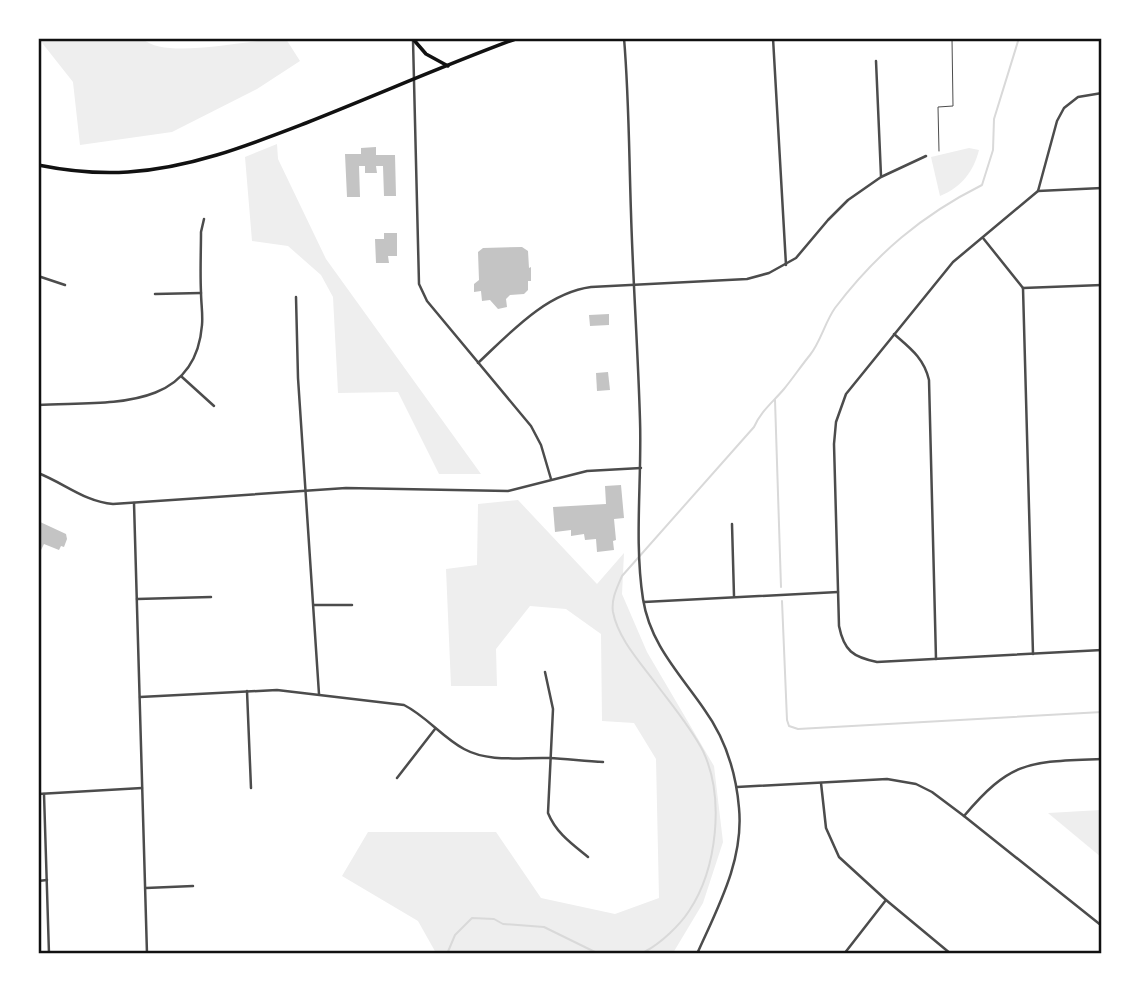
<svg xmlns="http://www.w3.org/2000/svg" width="1140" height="992" viewBox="0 0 1140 992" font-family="'Zilla Slab',serif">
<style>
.green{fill:#eee}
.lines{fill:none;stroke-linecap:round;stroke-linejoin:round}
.stream{stroke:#d9d9d9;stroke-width:2}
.building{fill:#c4c4c4}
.service{stroke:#4c4c4c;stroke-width:1}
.minor{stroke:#4c4c4c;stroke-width:2.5}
.tertiary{stroke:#4c4c4c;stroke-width:2.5}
.primary{stroke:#111;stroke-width:3.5}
.neatline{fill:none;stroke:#111;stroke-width:2.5}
</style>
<rect width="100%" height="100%" fill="#fff"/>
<g class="green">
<path d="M39,39H143C167,61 252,38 286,39L300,61L257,89L172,132L80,145L73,82Z"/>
<path d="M277,144L278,159L326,259L481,474H439L398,392L338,393L333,297L321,275L288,246L252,241L245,157Z"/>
<path d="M969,148L979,150C973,173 961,187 940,196L931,157Z"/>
<path d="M518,500L597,584L624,553L622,594L647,652L714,766L723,842L703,903L673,953H436L418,921L342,876L368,832H496L541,898L615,914L659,898L656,759L634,723L602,721L601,634L566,609L530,606L496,649L497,686H451L446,569L477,565L478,504Z"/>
<path d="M1101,810V857L1048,813Z"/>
</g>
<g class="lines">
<g class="stream">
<path d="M775,400L781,587"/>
<path d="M782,601L787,720L789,726L798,729L1102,712"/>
<path d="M447,954L455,935L472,918L494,919L503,924L544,927L599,954"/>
<path d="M631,954C636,953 642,954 646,951C661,943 680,925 689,911C717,869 725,798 703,751C690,726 671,704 654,681C639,661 618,638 613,612C611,599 617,588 622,576L754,427C761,411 773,402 784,389C793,378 801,366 810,355C821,341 825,322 835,308C876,254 922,215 982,185L993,150L994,119L1019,38"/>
</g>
</g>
<g class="building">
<path d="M376,147V155H395L396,196H384L383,166H376L377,173H365V166H359L360,197H347L345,154H361V148Z"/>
<path d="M384,233H397V256H388L389,263H376L375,239H384Z"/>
<path d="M522,247L528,251L529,268L531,267V281H528V290L524,294L510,295L506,299L507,307L498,309L490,300L482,301L481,291L474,292V284L479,280L478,252L483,248Z"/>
<path d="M609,314V325L590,326L589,315Z"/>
<path d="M608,372L610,390L597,391L596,373Z"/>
<path d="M621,485L624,518L614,519L616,540L613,541L614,550L597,552L596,539L585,540L584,534L571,536V530L555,532L553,507L606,504L605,486Z"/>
<path d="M38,521L66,534L67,539L64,547L61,546L59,550L44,544L38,556Z"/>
</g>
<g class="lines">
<path class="service" d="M939,151L938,107L953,106L952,38"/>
<g class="minor">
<path d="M773,38L786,265"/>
<path d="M413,40L419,284L427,301L531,426L541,445L551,479"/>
<path d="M876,61L881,176"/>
<path d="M1102,93L1078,97L1064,108L1057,121L1038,191L953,262L846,394L836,422L834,444L839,626C844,651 853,657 877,662L1102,650"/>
<path d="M1038,191L1102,188"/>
<path d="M983,238L1023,288"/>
<path d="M38,276L65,285"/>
<path d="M1023,288L1033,654"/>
<path d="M1023,288L1102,285"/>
<path d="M155,294L201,293"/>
<path d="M296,297L298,378L319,694"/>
<path d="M894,334C910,348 924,358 929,380L936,659"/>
<path d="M478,363C510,333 546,293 591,287L747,279L769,273L796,258L828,220L848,200L881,177L926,156"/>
<path d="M182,377L214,406"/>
<path d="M38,405C104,401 195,414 202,325C203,314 201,303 201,292C200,272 201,252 201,232L204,219"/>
<path d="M38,473C64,483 85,502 113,504L346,488L508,491L587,471L641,468"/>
<path d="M134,503L147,954"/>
<path d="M732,524L734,596"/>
<path d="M137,599L211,597"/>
<path d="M644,602L838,592"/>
<path d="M314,605H352"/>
<path d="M545,672L553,709L548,813C556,833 572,844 588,857"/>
<path d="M247,691L251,788"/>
<path d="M140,697L277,690L404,705C426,716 442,737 464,749C490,763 521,757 549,758C567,759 585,761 603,762"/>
<path d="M397,778L435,729"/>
<path d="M821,783L826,828L839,857L886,900L951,954"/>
<path d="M737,787L887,779L916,784L932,792L964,816L1102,926"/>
<path d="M38,794L142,788"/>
<path d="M44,794L49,954"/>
<path d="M964,816C1012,759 1030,762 1102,759"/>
<path d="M38,881L47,880"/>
<path d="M146,888L193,886"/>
<path d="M844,954L886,900"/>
</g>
<path class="tertiary" d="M624,38C629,97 629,155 631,213C633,282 638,351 640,420C642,479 634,541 643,599C650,644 680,674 704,709C725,738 736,772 739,808C744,860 718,907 697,954"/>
<g class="primary">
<path d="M413,39L426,54L448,66"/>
<path d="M38,165C68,171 98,174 128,172C191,168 249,145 306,123C377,95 447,64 518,38"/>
</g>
</g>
<rect width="1140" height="992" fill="none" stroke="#ffffff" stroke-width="80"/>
<rect x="40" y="40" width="1060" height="912" class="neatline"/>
</svg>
